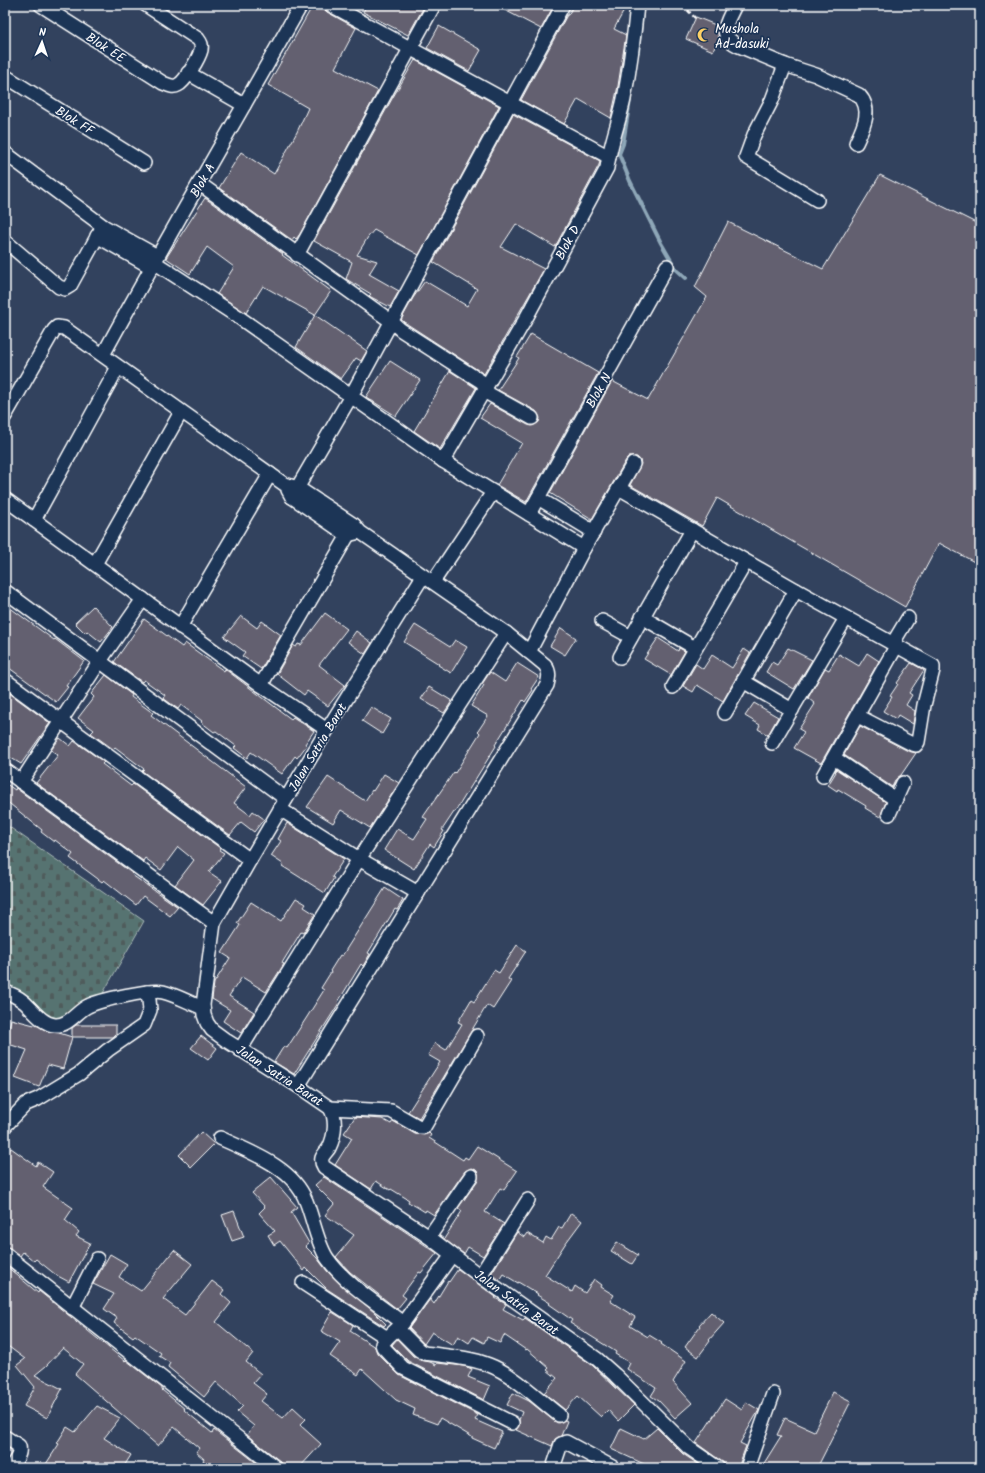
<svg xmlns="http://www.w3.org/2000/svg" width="985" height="1473" viewBox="0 0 985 1473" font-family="Kalam,sans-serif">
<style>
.cemetery{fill:url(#cemetery-stones);stroke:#aab9b8}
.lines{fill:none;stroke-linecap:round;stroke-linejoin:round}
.stream{stroke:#8ea7b8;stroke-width:4}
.building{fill:#63606f;stroke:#fff}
.minor-casing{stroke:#fff;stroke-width:16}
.path{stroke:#fff;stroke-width:2.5;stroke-dasharray:4 3;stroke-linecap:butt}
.minor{stroke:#1d3557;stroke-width:13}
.labels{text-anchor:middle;stroke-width:3.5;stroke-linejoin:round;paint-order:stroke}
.poi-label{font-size:13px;fill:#fff;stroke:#1d3557;text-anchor:start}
.street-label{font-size:13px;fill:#fff;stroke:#1d3557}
</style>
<defs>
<pattern id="cemetery-stones" width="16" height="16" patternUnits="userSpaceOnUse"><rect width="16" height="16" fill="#567371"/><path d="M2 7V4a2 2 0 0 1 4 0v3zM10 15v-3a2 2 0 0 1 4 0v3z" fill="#505c5b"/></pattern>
</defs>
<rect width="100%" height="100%" fill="#32425e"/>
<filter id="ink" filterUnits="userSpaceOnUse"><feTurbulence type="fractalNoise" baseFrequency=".025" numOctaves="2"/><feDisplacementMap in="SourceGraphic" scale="8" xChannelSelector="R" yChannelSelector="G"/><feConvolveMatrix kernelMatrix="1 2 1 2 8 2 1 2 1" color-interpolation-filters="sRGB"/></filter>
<g filter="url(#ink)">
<path class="cemetery" d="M5,824L144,921L102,995L59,1018L48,1016L30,999L5,986Z"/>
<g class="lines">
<g class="stream">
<path d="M638,52L642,15"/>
<path d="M630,100L623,144L619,154L630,181L661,243L676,269L686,278"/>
</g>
</g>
<g class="building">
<path d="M313,5H323L324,9L327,12L356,28L335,68L378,91L300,234L296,239L294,237L292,240L219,188L241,152L274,174L297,132L308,108L268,85Z"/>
<path d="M367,5H425L408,35L363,12Z"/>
<path d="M495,5H549L553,7L541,29Z"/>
<path d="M574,5H627L614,29L626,35L618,86L611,118L578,99L564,124L521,100L567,15H568Z"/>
<path d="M696,17L718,26L719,38L713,51L686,39Z"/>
<path d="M439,26L481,50L469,71L427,48Z"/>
<path d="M415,60L499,106L419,255L374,230L368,237L357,255L377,261L369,274L399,291L390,307L369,296L371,294L346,279L352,262L314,241L393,97Z"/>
<path d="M513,114L600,161L599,165L555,247L516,224L501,247L544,269L484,374L401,320L413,298L425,281L467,306L477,289L433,262Z"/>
<path d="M880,175L980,225V565L939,543L905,607L717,498L702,526L630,485L641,464L640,460L637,457H629L626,460L592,519L550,493L612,381L648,400L707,297L695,287L728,222L823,269Z"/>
<path d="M205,198L283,254L282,255L331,291L315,315L263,286L246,313L217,294L234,267L207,247L190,274L166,258Z"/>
<path d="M315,315L367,351L361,361L356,358L341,379L296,347Z"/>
<path d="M531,334L598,373L526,502L497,485L522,443L480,418L490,404L528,425L532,426L539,422L540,418L536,411L498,390L519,358L517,357Z"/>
<path d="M390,361L420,380L396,416L366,397Z"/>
<path d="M450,371L476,388L440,449L414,431Z"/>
<path d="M5,604L54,640L55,639L84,661L66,686L68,687L56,702L5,665Z"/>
<path d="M93,606L113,627L101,642L87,631L85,633L75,623Z"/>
<path d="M325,613L347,629L319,665L345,685L328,706L307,691L304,695L277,674L293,645L296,647L298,644L301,645Z"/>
<path d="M241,616L257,628L262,621L281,635L261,669L242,656L245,652L224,637Z"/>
<path d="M144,619L182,647L185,643L224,671L225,669L291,719L293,717L314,731L305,744L307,745L297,758L295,756L282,774L251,752L247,758L234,748L236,746L216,731L214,732L201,722L202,721L181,705L178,709L163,698L165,695L144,680L142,682L114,662Z"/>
<path d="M415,625L450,647L455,640L467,647L451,673L438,665L439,664L404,642Z"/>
<path d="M561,628L576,638L565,655L550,646Z"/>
<path d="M356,631L372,643L365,654L348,642Z"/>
<path d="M658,638L678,651L679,648L685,651L671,675L644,659Z"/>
<path d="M788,648L812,660L794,689L766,672L772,662L777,665Z"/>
<path d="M744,649L750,653L723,701L697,685L693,692L683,686L696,664L703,669L712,655L732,668Z"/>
<path d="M867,653L879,661L821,763L794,748L804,732L799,729L815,704L808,698L825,668L829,670L839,654L859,666Z"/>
<path d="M517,663L539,677L531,689L533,690L525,702L523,700L515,713L495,745L496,746L455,812H454L442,830L444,831L434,847L430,844L414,869L384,850L397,829L414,839L427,819L423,817L454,772L455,773L480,733L478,731L488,716L471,706L484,685L482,684L490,672L505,682Z"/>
<path d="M911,663L924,670L909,693L912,695L906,705L915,711L913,724L898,715L896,719L883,711L892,697L890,696L898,684L897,683Z"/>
<path d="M106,675L132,695L131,697L153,713L151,715L246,787L234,803L250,815L253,811L264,819L254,832L241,822L230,835L142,771L144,769L115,747L113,749L91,733L94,730L78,718L94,697L91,694Z"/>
<path d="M429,687L452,701L444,713L421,699Z"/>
<path d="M5,690L50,723L21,764L11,758L8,763L5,762Z"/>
<path d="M754,703L778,717L768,735L758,729L760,725L745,716Z"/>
<path d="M371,707L391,719L382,734L362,721Z"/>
<path d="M860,726L908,751L916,753L901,775L896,779L892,787L844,755Z"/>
<path d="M60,738L70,746L74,741L104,762L102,764L131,786L133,784L220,848L219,850L224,853L209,872L222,881L203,905L175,885L194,860L178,847L161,870L145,858L143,861L36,783L58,755L51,750Z"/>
<path d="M836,769L886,802L880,817L865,808L866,806L838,789L837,791L828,785L836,772L835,771Z"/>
<path d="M384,774L399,783L370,828L341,810L333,823L307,807L328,777L365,801L372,790L373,791Z"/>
<path d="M5,783L15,790L16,788L17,789L133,874L132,875L178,907L170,916L143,896L136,905L104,880L102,882L70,858L73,854L55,840L54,842L41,832L42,830L5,800Z"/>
<path d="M287,823L344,859L332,877L334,878L325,893L282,866L283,864L271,856L281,841L278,839Z"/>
<path d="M385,888L403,900L397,910L395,909L368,953L370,954L363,966L361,964L338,1002L339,1003L294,1074L274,1062L284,1046L287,1048L307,1017L324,990L321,988L331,972L330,971L340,955L342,956Z"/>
<path d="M296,898L306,904L304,907L315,914L303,933L301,932L282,963L284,964L266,992L242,977L229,996L254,1012L241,1033L223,1021L230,1010L212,999L214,983L230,958L222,953L240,925L237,923L251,902L281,921Z"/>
<path d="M517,945L526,951L508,979L511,981L493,1009L487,1005L419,1118L408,1112L440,1062L428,1055L435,1043L446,1050L462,1024L458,1022L471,1000L474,1002L494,970L499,973Z"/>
<path d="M11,1019L38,1026L49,1032L59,1033L72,1037L63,1069L48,1065L39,1087L15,1078L27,1050L5,1043Z"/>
<path d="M76,1025H116V1034L113,1037H72V1028Z"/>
<path d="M201,1036L217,1048L208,1060L191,1048Z"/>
<path d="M355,1117L382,1119L391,1124L393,1121L415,1134L424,1135L429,1133L431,1135L429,1138L463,1160L465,1157L468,1159L477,1146L517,1171L504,1190L500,1188L485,1212L504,1224L483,1256L468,1247L464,1254L444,1239L462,1211L458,1208L478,1180V1173L476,1170L471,1168L465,1171L434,1215L426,1210L425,1212L417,1207L408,1202L409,1200L391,1189L390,1190L376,1181L371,1189L335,1165L352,1138L344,1133Z"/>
<path d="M201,1132L214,1144L191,1167L179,1155Z"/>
<path d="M11,1148L36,1166L38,1162L53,1172L43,1187L73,1208L65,1220L79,1232L76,1236L90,1243L69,1282L56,1275L36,1259L34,1261L23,1252L20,1256L10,1248L5,1246V1157Z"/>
<path d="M271,1177L297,1207L291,1212L309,1243L305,1246L317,1258L328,1272L338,1282L374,1312L386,1324L384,1326L327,1289L306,1268L304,1271L280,1241L274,1245L268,1235L275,1231L259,1213L265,1207L252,1193Z"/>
<path d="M324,1177L437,1253L421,1273L419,1272L402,1295L406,1298L397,1309L350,1272L336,1257L354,1235L325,1215L334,1204L315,1185Z"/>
<path d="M234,1211L244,1237L232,1241L222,1215Z"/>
<path d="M571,1213L582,1221L565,1244L545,1275L572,1292L575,1286L585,1293L594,1279L602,1285L601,1287L614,1295L610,1301L635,1317L630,1326L648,1337L649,1335L662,1343L661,1344L686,1361L673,1382L692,1403L675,1418L659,1401L651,1396L656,1388L627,1369L630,1363L615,1354L616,1352L570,1323L572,1320L549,1304L550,1303L537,1295L538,1294L518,1282V1283L503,1274L499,1280L491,1274L517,1232L524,1237L527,1233L543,1243L546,1237L551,1240L559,1227L562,1228Z"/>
<path d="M617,1242L638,1255L632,1264L611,1251Z"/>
<path d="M174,1250L192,1264L163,1299L185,1315L212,1281L224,1290L221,1294L231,1303L216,1322L253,1353L246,1362L261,1374L253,1383L267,1394L261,1401L283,1418L293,1407L306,1419L300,1425L321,1444L299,1468H284L281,1462L247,1435L254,1426L237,1412L243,1406L216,1382L204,1397L168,1367L170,1363L159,1356L161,1353L135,1335L133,1337L114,1323L117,1318L104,1309L114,1294L93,1284L110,1254L127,1264L119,1277L141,1291Z"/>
<path d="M5,1265L38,1293L39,1291L125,1361L126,1360L162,1388V1390L185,1409L184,1410L212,1433L214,1430L263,1468H211L203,1461L204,1459L196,1452L199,1448L174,1427L158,1446L75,1374L83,1364L63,1348L46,1366L35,1375L62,1389L47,1418L24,1406L35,1387L17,1365L25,1359L5,1344Z"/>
<path d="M458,1269L496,1297L495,1298L506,1304L503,1309L523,1320L525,1318L592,1365L634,1405L618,1421L608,1410L601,1417L578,1396L565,1410L544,1393L557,1378L547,1370L549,1368L527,1349L526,1350L504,1335L500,1343L487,1337L484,1343L473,1337L469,1343L458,1336L453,1345L432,1332L424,1344L409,1328L430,1299L434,1304L448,1281L449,1282Z"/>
<path d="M332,1312L353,1325L350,1331L375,1347L377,1353L399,1375L478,1415L475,1420L502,1432L494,1448L472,1438V1437L440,1418L437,1424L413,1415L415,1409L396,1400L362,1369L358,1375L330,1356L340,1342L321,1331Z"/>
<path d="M711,1312L724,1323L709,1340L710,1341L698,1357L685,1347L700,1326L699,1325Z"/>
<path d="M397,1339L413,1356L420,1360L430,1362L436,1365L437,1363L464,1366L472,1369L468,1377L490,1386L484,1400L408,1361L392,1345Z"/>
<path d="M833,1392L851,1401L817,1468H761L781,1436L777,1435L785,1418L814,1431Z"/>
<path d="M513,1393L529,1401L554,1421L558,1423L565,1420L567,1421L561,1436L555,1439L552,1446L516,1430L519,1426V1420L522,1412L507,1405Z"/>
<path d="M725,1399L742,1410L746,1402L759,1410L740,1443L746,1446L738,1468H733L725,1464L696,1443Z"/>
<path d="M97,1406L120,1418L104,1438L131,1455L123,1468H53L46,1464L59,1444L57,1443L67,1427L75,1432Z"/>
<path d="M621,1428L644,1439L657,1428L683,1454L704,1468H642L644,1464L611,1449Z"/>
</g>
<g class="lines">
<g class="minor-casing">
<g id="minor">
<path d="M41,5L163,83C168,85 173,88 178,85C185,82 199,58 201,50C202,45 201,43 198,39L146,5"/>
<path d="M331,5L609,157"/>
<path d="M735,5C728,21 716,34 737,45L785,65L772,100L754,135L746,157L817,200"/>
<path d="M785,65L816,75L859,95C873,110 863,128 856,143"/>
<path d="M188,73L244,105"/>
<path d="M5,76L144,163"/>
<path d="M5,153L103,226L157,256"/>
<path d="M200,184L392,322L401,330L482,382L489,394L532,418"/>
<path d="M97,236L151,267"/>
<path d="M5,241L59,287L65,289L70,286L103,226"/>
<path d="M297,255L434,5"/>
<path d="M154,262L237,316L443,461L584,548"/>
<path d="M103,355C167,237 235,122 301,5"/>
<path d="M5,416L54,330L57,327L64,328L284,484L298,488L354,525L360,532L506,633L545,665C550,672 549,677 547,685L298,1086"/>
<path d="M443,461L525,320L607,168C610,145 619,122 624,99C630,68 634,36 637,5"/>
<path d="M619,488L633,464"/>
<path d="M288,490L292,497L347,535L356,533"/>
<path d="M292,497L351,396L563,5"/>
<path d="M538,498L594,532"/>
<path d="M5,499L261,685L327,730"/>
<path d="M529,514L667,266"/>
<path d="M34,520L118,367"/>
<path d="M95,564L181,412"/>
<path d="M423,576L327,730L250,860L214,923L203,1005L204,1015L207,1023L212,1030L227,1041L298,1086L330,1108C337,1119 335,1136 329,1148C327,1151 323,1155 322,1158C321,1162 322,1164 324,1167L429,1237L480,1276L597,1359L615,1375L689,1448L718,1468"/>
<path d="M433,582L493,492"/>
<path d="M5,591L286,799"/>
<path d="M642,617L695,648"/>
<path d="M602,621L631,637"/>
<path d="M180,627L270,474"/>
<path d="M893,643L908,618"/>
<path d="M529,652L584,548L619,488L796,590L933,666V670L924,705L918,742L916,745L912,744L858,716"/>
<path d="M620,657L692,530"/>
<path d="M5,680L250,860"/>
<path d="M743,681L792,710"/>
<path d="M261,685L354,525"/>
<path d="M673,687L746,562"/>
<path d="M725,713L796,590"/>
<path d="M772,743L846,618"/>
<path d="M834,758L895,799"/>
<path d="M5,770L214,923"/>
<path d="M823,776L897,645"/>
<path d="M21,782L100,661L143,599"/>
<path d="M280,809L359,859L418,893"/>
<path d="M889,814L903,783"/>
<path d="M5,992C12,994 18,997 24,1002C33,1010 42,1024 55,1025C69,1026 77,1011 88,1006C100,1000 151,989 163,992C176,995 190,1003 203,1008"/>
<path d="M240,1050L359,859L506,633"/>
<path d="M330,1108L391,1111L419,1127H424L477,1036"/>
<path d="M5,1126L26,1104L38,1099L79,1074L108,1050L144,1025L150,1010L149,1000L147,992"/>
<path d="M220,1138C250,1152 293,1167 306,1201C313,1218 317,1243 327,1258C345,1284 378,1304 403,1323"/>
<path d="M429,1237L471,1176"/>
<path d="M5,1254L276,1468"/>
<path d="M452,1255L403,1323L387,1338L382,1344L383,1347L403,1368L512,1423"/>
<path d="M480,1276L528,1200"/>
<path d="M303,1283L387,1338"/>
<path d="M72,1308L97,1259"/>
<path d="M398,1329L419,1350L424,1353C445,1356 469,1357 489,1365C513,1374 538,1399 559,1415"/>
<path d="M5,1437L19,1446C21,1455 15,1461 10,1468"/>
<path d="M553,1468L561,1444L566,1442L614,1468"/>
<path d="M747,1468L773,1394"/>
</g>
</g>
<path class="path" d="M683,5L696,19"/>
<use href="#minor" class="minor"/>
</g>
</g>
<defs>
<g id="mosque-bare" transform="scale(1.08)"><path d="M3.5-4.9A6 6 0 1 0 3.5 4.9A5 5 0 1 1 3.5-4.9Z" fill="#ffd166" stroke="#1d3557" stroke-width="2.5" paint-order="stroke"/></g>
</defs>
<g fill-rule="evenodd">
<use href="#mosque-bare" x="704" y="35"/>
</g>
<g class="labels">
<g class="poi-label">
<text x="715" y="33">Mushola<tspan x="715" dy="15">Ad-dasuki</tspan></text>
</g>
<g class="street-label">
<text transform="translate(106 47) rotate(33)" y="5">Blok EE</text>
<text transform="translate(75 120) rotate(32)" y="5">Blok FF</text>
<text transform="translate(202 180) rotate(-60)" y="5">Blok A</text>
<text transform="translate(567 242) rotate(-62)" y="5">Blok D</text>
<text transform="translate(598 390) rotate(-61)" y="5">Blok N</text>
<text transform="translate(317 747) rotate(-59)" y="5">Jalan Satria Barat</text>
<text transform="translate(280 1075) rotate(33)" y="5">Jalan Satria Barat</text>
<text transform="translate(517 1302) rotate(36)" y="5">Jalan Satria Barat</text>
</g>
</g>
<rect width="985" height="1473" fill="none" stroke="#1d3557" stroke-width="20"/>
<rect x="10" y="10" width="965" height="1453" fill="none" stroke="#fff" stroke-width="1.5" filter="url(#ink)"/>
<g transform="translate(42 42) rotate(3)" stroke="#1d3557" stroke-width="3" paint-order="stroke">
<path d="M0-3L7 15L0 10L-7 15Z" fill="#ffffff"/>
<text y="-6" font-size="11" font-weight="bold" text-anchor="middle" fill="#ffffff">N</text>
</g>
</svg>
